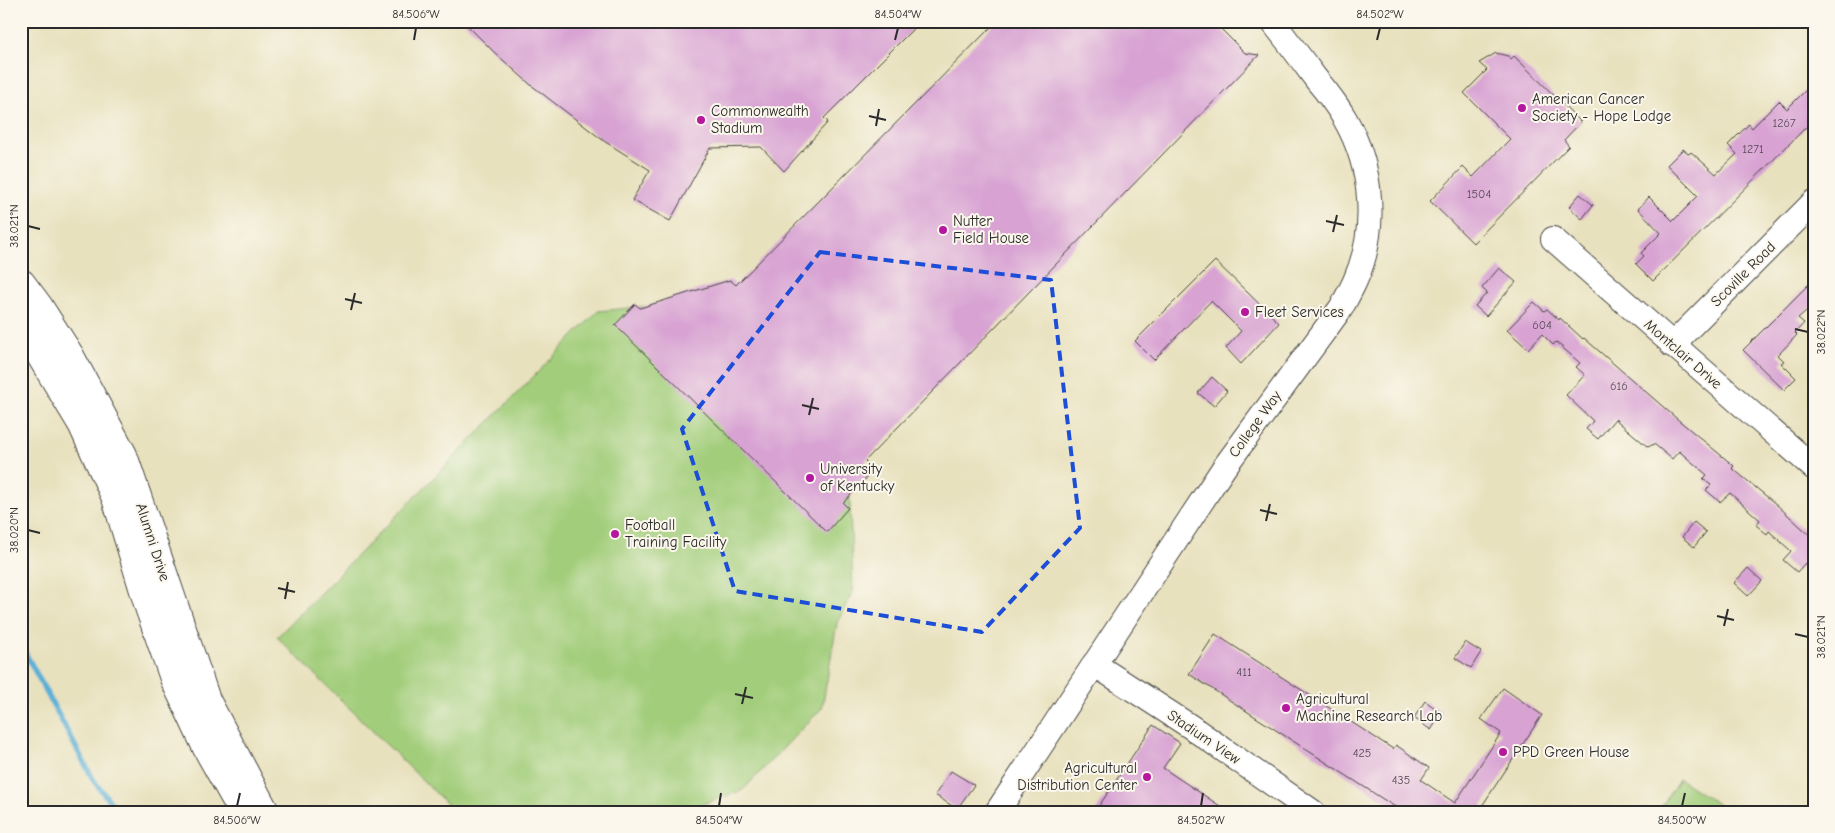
<svg xmlns="http://www.w3.org/2000/svg" width="1835" height="833" viewBox="0 0 1835 833" font-family="'Comic Neue',sans-serif">
<style>
.green{fill:#a2cd7a;stroke:#667c52}
.lines{fill:none;stroke-linecap:round;stroke-linejoin:round}
.stream{stroke:#5bb0d7;stroke-width:5.5}
.building{fill:#d8a3d3}
.minor-casing{stroke:#474641;stroke-width:26}
.major-casing{stroke:#474641;stroke-width:30}
.minor{stroke:#fff;stroke-width:24}
.major{stroke:#fff;stroke-width:28}
.marked{fill:none;stroke:#1d4ed8;stroke-width:4;stroke-dasharray:10 6;stroke-linejoin:round}
.ticks{fill:none;stroke:#2b2b2b;stroke-width:2}
.poi-dot{fill:#b5179e;stroke:#fbf7ec;stroke-width:2}
.labels{text-anchor:middle;stroke-width:4;stroke-linejoin:round;paint-order:stroke}
.number-label{font-size:12px;fill:#564955}
.poi-label{font-size:15px;fill:#2b2b2b;stroke:#fbf7ec;text-anchor:start}
.street-label{font-size:15px;fill:#2b2b2b;stroke:#fbf7ec}
.neatline{fill:none;stroke:#2b2b2b;stroke-width:2}
.ticks-label{font-size:12px;text-anchor:middle;fill:#2b2b2b}
</style>
<rect width="100%" height="100%" fill="#fbf7ec"/>
<filter id="ink" filterUnits="userSpaceOnUse"><feTurbulence type="fractalNoise" baseFrequency=".02" numOctaves="2"/><feDisplacementMap in="SourceGraphic" scale="10" xChannelSelector="R" yChannelSelector="G"/><feConvolveMatrix kernelMatrix="1 2 1 2 8 2 1 2 1" color-interpolation-filters="sRGB"/></filter>
<filter id="wash" filterUnits="userSpaceOnUse"><feTurbulence type="fractalNoise" baseFrequency=".0096" numOctaves="4" result="noise"/><feDisplacementMap in="SourceGraphic" scale="20" xChannelSelector="R" yChannelSelector="G"/><feGaussianBlur stdDeviation="1.12" result="paint"/><feColorMatrix in="noise" values="0 0 0 0 0 0 0 0 0 0 0 0 0 0 0 0 0 1.4 0 .05"/><feComposite in="paint" operator="in"/></filter>
<g filter="url(#wash)">
<rect width="100%" height="100%" fill="#e8e1be"/>
<g class="green">
<path d="M723,299L849,476L853,591L837,623L822,708L743,790L680,812H455L277,637L598,311Z"/>
<path d="M1679,779L1730,812H1658Z"/>
</g>
<g class="lines">
<path class="stream" d="M21,645L94,781L118,812"/>
</g>
<g id="blocks">
<g class="building">
<path d="M463,21H921L824,118L828,122L784,171L761,147L710,148L670,221L632,200L650,170L604,141L531,85L494,52Z"/>
<path d="M997,21H1213L1245,53L1259,55L865,461L874,470L843,503L848,508L827,532L615,325L635,304L640,308L730,280L736,285Z"/>
<path d="M1496,53L1508,56L1511,59L1514,56L1581,122L1564,140L1569,146L1473,243L1430,201L1463,167L1473,177L1510,139L1464,93L1487,70L1479,63Z"/>
<path d="M1814,82V119L1653,281L1636,264L1644,256L1641,253L1661,233L1638,209L1649,197L1673,221L1698,196L1667,165L1683,149L1689,154L1691,152L1716,174L1737,154L1728,145L1749,124L1752,128L1779,101L1787,109Z"/>
<path d="M1580,194L1593,205L1582,219L1569,207Z"/>
<path d="M1215,261L1279,323L1241,364L1226,348L1241,331L1211,301L1154,360L1135,341Z"/>
<path d="M1499,268L1516,282L1486,316L1475,306L1487,293L1482,288Z"/>
<path d="M1814,279V304L1798,318L1804,323L1795,333L1797,335L1778,355L1784,361L1781,363L1796,378L1784,390L1743,350Z"/>
<path d="M1534,302L1544,311L1547,309L1559,320L1560,318L1583,339L1584,338L1676,418L1734,466L1732,468L1777,505L1814,539V557L1806,565L1805,563L1797,572L1783,560L1791,551L1769,531L1767,534L1756,525L1760,520L1730,493L1720,502L1706,490L1711,485L1703,479L1707,475L1679,451L1672,459L1654,444L1648,447L1615,419L1598,439L1586,429L1593,421L1566,395L1585,375L1576,367L1580,363L1556,342L1553,345L1542,334L1528,349L1507,330Z"/>
<path d="M1212,377L1227,391L1214,406L1198,393Z"/>
<path d="M1694,522L1706,532L1694,547L1682,537Z"/>
<path d="M1748,568L1762,581L1748,596L1734,583Z"/>
<path d="M1215,634L1393,749L1396,745L1429,768L1421,780L1455,803L1501,733L1481,719L1503,688L1542,715L1478,812H1403L1189,674Z"/>
<path d="M1465,642L1481,652L1471,668L1455,658Z"/>
<path d="M1425,701L1442,713L1431,730L1414,718Z"/>
<path d="M1153,725L1180,743L1163,768L1229,812H1095Z"/>
<path d="M951,771L974,785L957,809L935,795Z"/>
</g>
</g>
</g>
<g filter="url(#ink)">
<use href="#blocks" fill-opacity="0" stroke="#474641" stroke-width="1"/>
<g class="lines">
<g class="minor-casing">
<g id="minor">
<path d="M1553,239L1814,468"/>
<path d="M1672,345L1814,202"/>
<path d="M1094,664L1191,727L1313,812"/>
<path d="M997,812L1223,469L1341,308C1346,299 1351,290 1355,281C1378,230 1373,168 1345,119C1337,105 1327,92 1316,79C1302,60 1287,40 1272,21"/>
</g>
</g>
<g class="major-casing">
<g id="major">
<path d="M21,283L39,307L70,356L123,455L206,700L265,812"/>
<path d="M21,323L82,424L116,498L149,607L174,678L207,748L243,812"/>
</g>
</g>
<use href="#minor" class="minor"/>
<use href="#major" class="major"/>
</g>
</g>
<path class="marked" d="M820,252L1051,280L1080,528L982,632L735,591L682,429Z"/>
<path class="ticks" d="M414,40L416,28M895,40L898,28M1377,40L1380,28M869,116L886,120M876,126L879,109M1326,221L1344,225M28,226L40,229M1333,232L1337,215M345,299L362,303M351,310L355,293M1795,329L1808,332M802,405L819,409M809,415L813,398M1260,510L1277,514M1266,521L1270,504M28,530L40,533M278,588L295,592M285,599L288,582M1717,616L1734,620M1724,626L1728,609M1795,634L1808,637M735,694L753,698M742,704L746,687M237,806L240,793M719,806L721,793M1201,806L1203,793M1682,806L1685,793"/>
<g class="poi-dot">
<circle cx="1522" cy="108" r="5"/>
<circle cx="701" cy="120" r="5"/>
<circle cx="943" cy="230" r="5"/>
<circle cx="1245" cy="312" r="5"/>
<circle cx="810" cy="478" r="5"/>
<circle cx="615" cy="534" r="5"/>
<circle cx="1286" cy="708" r="5"/>
<circle cx="1503" cy="752" r="5"/>
<circle cx="1147" cy="777" r="5"/>
</g>
<g class="labels">
<g class="number-label">
<text x="1784" y="127">1267</text>
<text x="1753" y="153">1271</text>
<text x="1479" y="198">1504</text>
<text x="1542" y="329">604</text>
<text x="1619" y="390">616</text>
<text x="1244" y="676">411</text>
<text x="1362" y="757">425</text>
<text x="1401" y="784">435</text>
</g>
<g class="poi-label">
<text x="1532" y="104">American Cancer<tspan x="1532" dy="17">Society - Hope Lodge</tspan></text>
<text x="711" y="116">Commonwealth<tspan x="711" dy="17">Stadium</tspan></text>
<text x="953" y="226">Nutter<tspan x="953" dy="17">Field House</tspan></text>
<text x="1255" y="317">Fleet Services</text>
<text x="820" y="474">University<tspan x="820" dy="17">of Kentucky</tspan></text>
<text x="625" y="530">Football<tspan x="625" dy="17">Training Facility</tspan></text>
<text x="1296" y="704">Agricultural<tspan x="1296" dy="17">Machine Research Lab</tspan></text>
<text x="1513" y="757">PPD Green House</text>
<text x="1137" y="773" text-anchor="end">Agricultural<tspan x="1137" dy="17">Distribution Center</tspan></text>
</g>
<g class="street-label">
<text transform="translate(1743 274) rotate(-45)" y="5">Scoville Road</text>
<text transform="translate(1683 354) rotate(41)" y="5">Montclair Drive</text>
<text transform="translate(1255 424) rotate(-54)" y="5">College Way</text>
<text transform="translate(153 542) rotate(72)" y="5">Alumni Drive</text>
<text transform="translate(1204 737) rotate(34)" y="5">Stadium View</text>
</g>
</g>
<rect width="1835" height="833" fill="none" stroke="#fbf7ec" stroke-width="55"/>
<rect x="28" y="28" width="1780" height="778" class="neatline"/>
<g class="ticks-label">
<text x="416" y="18">84.506°W</text>
<text x="898" y="18">84.504°W</text>
<text x="1380" y="18">84.502°W</text>
<text transform="translate(14 226) rotate(-90)" y="4">38.021°N</text>
<text transform="translate(1821 332) rotate(-90)" y="4">38.022°N</text>
<text transform="translate(14 530) rotate(-90)" y="4">38.020°N</text>
<text transform="translate(1821 637) rotate(-90)" y="4">38.021°N</text>
<text x="237" y="824">84.506°W</text>
<text x="719" y="824">84.504°W</text>
<text x="1201" y="824">84.502°W</text>
<text x="1682" y="824">84.500°W</text>
</g>
</svg>
